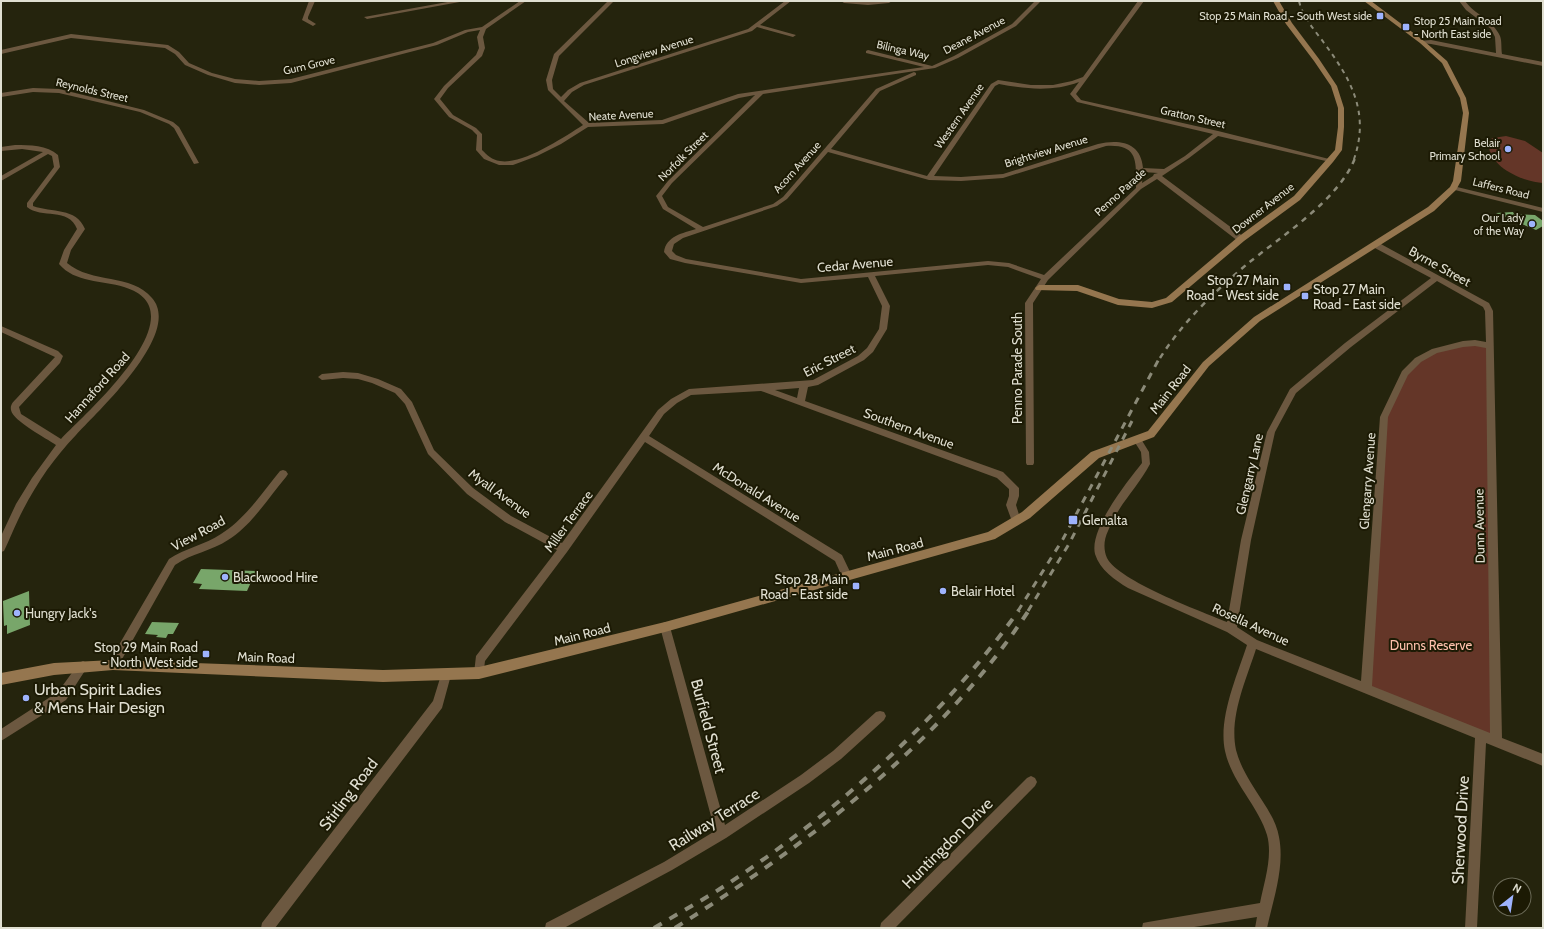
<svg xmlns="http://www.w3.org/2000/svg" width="1544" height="929" viewBox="0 0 1544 929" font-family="Cabin,sans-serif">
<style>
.green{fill:#643628}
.building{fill:#78a66a}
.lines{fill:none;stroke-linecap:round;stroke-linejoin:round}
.street{fill:#6c5840;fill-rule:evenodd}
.secondary{fill:#95764f;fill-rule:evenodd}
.rail-far3{stroke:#8b8a78;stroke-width:2;stroke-dasharray:4.5 4.5;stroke-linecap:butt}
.rail-far2{stroke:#8b8a78;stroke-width:2.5;stroke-dasharray:5.5 5.5;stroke-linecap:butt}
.rail-far1{stroke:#8b8a78;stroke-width:3;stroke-dasharray:7 7;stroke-linecap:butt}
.rail{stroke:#8b8a78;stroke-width:4;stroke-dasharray:9 9;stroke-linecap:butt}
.poi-dot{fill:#9eb3fd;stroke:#1c1a04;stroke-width:1.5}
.labels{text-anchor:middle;stroke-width:4;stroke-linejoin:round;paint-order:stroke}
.far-poi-label{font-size:11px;fill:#e0dfd1;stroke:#1c1a04;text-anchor:end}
.far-street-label{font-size:11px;fill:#e0dfd1;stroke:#1c1a04}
.street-label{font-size:13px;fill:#e0dfd1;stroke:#1c1a04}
.poi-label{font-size:13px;fill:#e0dfd1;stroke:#1c1a04;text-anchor:start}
.park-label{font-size:13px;fill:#fec0ac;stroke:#1c1a04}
.near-poi-label{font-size:16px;fill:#e0dfd1;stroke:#1c1a04;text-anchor:start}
.near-street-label{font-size:16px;fill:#e0dfd1;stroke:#1c1a04}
</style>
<rect width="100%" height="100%" fill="#25240d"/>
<g class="green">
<path d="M1506,136L1525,141L1543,153V183C1523,182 1485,166 1489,140L1493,138Z"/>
<path d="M1463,344L1489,346L1496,740L1366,687L1384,417L1405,373L1435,351Z"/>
</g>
<g class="building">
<path d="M1513,212L1514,214L1535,215L1543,221V226L1536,230L1496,213Z"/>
<path d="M201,569L256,571L247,591L199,589L202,584L193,583Z"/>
<path d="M29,591L30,625L7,634V625L4,626L3,601Z"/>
<path d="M152,622L179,623L173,634H168L166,638L156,637L158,635L145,634Z"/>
</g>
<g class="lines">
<g class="street">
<path d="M309,1H315L308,17V19L316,24L313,26L302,20Z"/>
<path d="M453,1H465L367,19L364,17Z"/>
<path d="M520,1H526L486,29L483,37L485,48L482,56L448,88L440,99L453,115L476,128L482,134V150C487,155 492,160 500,161C523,165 564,137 583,125L548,90L546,80L554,54L608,1H614L559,56L552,80L553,89L561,97L568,90L580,83L748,29L785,1H791L760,25L796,35L793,37L757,27L752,31L584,85L572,92L564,101L589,123L662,120L738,94L924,67L866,53V51L868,50L932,66L954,56L1012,24L1035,1H1041L1016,26L958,58L935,68L763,94L672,183L662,196L668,207L703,227L773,204L783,197L876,89L914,72L916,73V75L880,91L831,149L927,176L991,84L998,80L1031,85H1053L1072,81L1083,77L1138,1H1144L1076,94L1081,100L1218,131L1333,160L1330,162L1218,136L1189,158L1162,176L1244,237V241H1238L1157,179L1141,189L1048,280L1033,303L1034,463L1033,465H1027L1026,463L1025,303L1041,279L1008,267L988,265L875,276L890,306L887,329L873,352L864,360L818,385L808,387L805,401L1003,472L1019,488V496L1016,505L1021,521L1019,524L1016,525L1013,524L1006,505L1009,496V489L997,478L761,391L691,395L677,403L664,414L649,436L842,555L852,576L851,579L847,580L843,579L835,561L645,442L567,552L485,661L483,677L479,678L475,677L474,673L476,656L557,550L505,522L467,494L428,454L405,404L395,393L372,383L358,379L343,378L322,380L318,377L322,374L343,372L358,373L378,379L401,389L412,402L434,450L473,488L511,516L562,543L658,410L671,399L689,389L813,380L858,356L867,348L879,329L882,306L868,277L801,283L685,263L670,259L664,252C666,236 683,233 696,229L663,209L656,196L668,181L755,95L739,98L663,124L588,127L561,144L537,156L513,165H499L484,159L476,150L477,135L472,130L449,117L434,99L444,86L476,55L479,48L477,37L480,30L468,32L437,45L291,83L259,85L235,83L208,75L185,65L175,54L165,48L71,38L1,54V50L71,34L168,45L179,52L189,63L212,73L235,79L259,81L291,79L433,43L465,30L482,27ZM1079,82L1070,94L1077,102L1213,134L1185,156L1164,169L1143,168C1141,142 1119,139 1098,144L1003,174L961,177L934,176L995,86L999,84C1025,89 1053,92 1079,82ZM1106,146C1139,144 1136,162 1136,188L1044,275L1009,263L988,261L801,279L686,259L676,255L672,251L674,244L683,238L777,206L787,199L828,152L929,180L961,181L1003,178ZM1143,172L1158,173L1154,174L1153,176L1142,183ZM799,388L797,398L775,390Z"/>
<path d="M841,1H892L889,3L868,5L844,3Z"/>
<path d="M1459,1H1465C1474,14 1493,20 1500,36C1502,41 1501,48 1502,54L1543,62V66L1431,44L1420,43V41L1431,40L1496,53L1495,37L1491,29L1466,10Z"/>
<path d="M33,88L59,89L144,110L173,122L179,127L199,163L194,164L174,128L169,124L140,112L59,93L33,92L1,97V93Z"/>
<path d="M15,145C30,145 47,145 58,155L60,167L33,203V206C52,213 76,207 85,229L71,250L67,263C92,284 131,273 152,298C183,333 98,411 76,435C65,446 56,458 47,470C36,486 26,503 18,520C13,530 9,541 4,551L1,552V536L16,504L32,478L56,445C46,438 13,421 11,410C10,405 13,402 16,399L55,357L1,332V326L58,351L63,356L60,363L19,407L21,414L61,439C86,413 203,311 124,287C102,280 75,283 59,264L64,250L77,229C69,207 41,219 27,207V203L54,167L52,156L48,154L1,181V176L43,152L22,149L1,151V147Z"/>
<path d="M1453,186L1543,208V212L1451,189V187Z"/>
<path d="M1373,243H1379L1489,303L1493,311L1502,738L1543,754V766L1486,743L1477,928H1465L1475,738L1256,649C1246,680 1229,717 1236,750C1239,762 1245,773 1251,783C1261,800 1276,818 1279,837C1285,867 1273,900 1267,928H1255L1257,917L1188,928H1142L1143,923L1148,922L1260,903C1264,883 1273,856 1267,835C1258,805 1232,783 1225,751C1218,718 1237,676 1247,645L1227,632L1128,588C1115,580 1100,570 1095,554C1089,529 1127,482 1142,463L1141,452L1134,441L1135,439H1141L1149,452L1150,464C1138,487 1118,505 1108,531C1104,539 1103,549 1107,558C1119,581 1200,611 1227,622L1241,540L1267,432L1290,389L1345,343L1431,278L1373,247ZM1437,281L1483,307L1485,311L1486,342L1475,340L1463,341L1432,349L1415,358L1402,371L1380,417L1361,681L1257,640L1237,627L1251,540L1275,432L1296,393L1351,347ZM1475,346L1486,348L1490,733L1372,686L1388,417L1408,375L1421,362L1437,353L1463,347Z"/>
<path d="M283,470L286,471L288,474L286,477C268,498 252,525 228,540C212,551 192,553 175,565L117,668L113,670L109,668L108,665L109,662L169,559C185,548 205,545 221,534C245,519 262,493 280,471Z"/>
<path d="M665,622L669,624L670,627L725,825L801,775L833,751L876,712L880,711L884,712L886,716L884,720L841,759L809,783L726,838L672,870L564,928H545L546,923L664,862L715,831L660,627L661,624Z"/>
<path d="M83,661L87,663L88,666L66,700L1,741V729L58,692L79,663Z"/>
<path d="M446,670L450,671L451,675L442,708L275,928H261L262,923L433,701L441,675L442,671Z"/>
<path d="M1031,776L1035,778L1037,782L1035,786L895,928H880L881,923L1027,778Z"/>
</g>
<g class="secondary">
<path d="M1273,1H1279L1292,23L1319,59L1337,86L1344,108V127L1342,150L1333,162L1300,200L1244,241L1172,302L1152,308L1118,305L1077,291L1036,290L1035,288L1039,285H1078L1119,299L1152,302L1166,298L1238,237L1294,196L1335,150L1338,127V108L1331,86L1314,61L1286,24Z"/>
<path d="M1364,1H1371L1424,41L1447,61L1466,98L1469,113L1461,181L1456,190L1434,211L1260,321L1209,366L1154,437L1099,458L1030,518L995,539L665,632L479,679L383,682L113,670L54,675L1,685V673L54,663L113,660L383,670L479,667L665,622L988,532L1022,512L1091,452L1148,431L1203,362L1254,317L1428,207L1450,187L1453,181L1463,113L1460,98L1442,63L1420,43Z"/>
</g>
<path class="rail-far3" d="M1299,1C1303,18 1314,29 1324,43C1351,79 1370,113 1354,159"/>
<path class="rail-far2" d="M1160,358C1183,322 1213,293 1246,265C1280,237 1339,200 1355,158"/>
<g class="rail-far1">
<path d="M1018,611L1063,539L1160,357"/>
<path d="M1028,611L1069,544L1132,421"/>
</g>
<g class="rail">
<path d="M654,928C679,913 705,899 729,883C839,810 943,717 1019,610"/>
<path d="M675,928C809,843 941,744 1029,610"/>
</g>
</g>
<g class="poi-dot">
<rect x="1376" y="12" width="8" height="8" rx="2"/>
<rect x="1402" y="23" width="8" height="8" rx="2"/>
<circle cx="1508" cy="149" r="4"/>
<circle cx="1532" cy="224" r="4"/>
<rect x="1283" y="283" width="8" height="8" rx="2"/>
<rect x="1301" y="292" width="8" height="8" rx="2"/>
<rect x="1068" y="515" width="10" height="10" rx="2"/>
<circle cx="225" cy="577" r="4"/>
<rect x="852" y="582" width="8" height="8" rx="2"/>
<circle cx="943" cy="591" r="4"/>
<circle cx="17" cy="613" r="4"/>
<rect x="202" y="650" width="8" height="8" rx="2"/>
<circle cx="26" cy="698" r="4"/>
</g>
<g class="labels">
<g class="far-poi-label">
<text x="1372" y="20">Stop 25 Main Road - South West side</text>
<text x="1414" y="25" text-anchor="start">Stop 25 Main Road<tspan x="1414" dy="13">- North East side</tspan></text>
<text x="1500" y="147">Belair<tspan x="1500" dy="13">Primary School</tspan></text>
<text x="1524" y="222">Our Lady<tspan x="1524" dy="13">of the Way</tspan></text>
</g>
<g class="far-street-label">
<text transform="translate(974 35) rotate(-28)" y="4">Deane Avenue</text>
<text transform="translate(903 50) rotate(13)" y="4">Bilinga Way</text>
<text transform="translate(654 51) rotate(-18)" y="4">Longview Avenue</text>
<text transform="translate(309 65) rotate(-13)" y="4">Gum Grove</text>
<text transform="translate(92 90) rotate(13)" y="4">Reynolds Street</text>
<text transform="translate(621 115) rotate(-3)" y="4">Neate Avenue</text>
<text transform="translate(959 116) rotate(-55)" y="4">Western Avenue</text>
<text transform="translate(1193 117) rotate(13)" y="4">Gratton Street</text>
<text transform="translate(1046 151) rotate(-17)" y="4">Brightview Avenue</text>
<text transform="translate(683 156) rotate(-45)" y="4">Norfolk Street</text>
<text transform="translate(797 167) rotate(-48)" y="4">Acorn Avenue</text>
<text transform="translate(1501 188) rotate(14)" y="4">Laffers Road</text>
<text transform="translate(1120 192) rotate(-42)" y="4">Penno Parade</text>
<text transform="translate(1263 208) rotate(-38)" y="4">Downer Avenue</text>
</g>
<g class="street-label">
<text transform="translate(855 264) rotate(-5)" y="5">Cedar Avenue</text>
<text transform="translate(1440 266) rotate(29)" y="5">Byrne Street</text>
<text transform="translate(829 360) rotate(-27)" y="5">Eric Street</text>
<text transform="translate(1017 368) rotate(-90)" y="5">Penno Parade South</text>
<text transform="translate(97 387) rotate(-48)" y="5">Hannaford Road</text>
<text transform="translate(1170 389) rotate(-52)" y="5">Main Road</text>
<text transform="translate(909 428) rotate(20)" y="5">Southern Avenue</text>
<text transform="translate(1249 474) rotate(-77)" y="5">Glengarry Lane</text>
<text transform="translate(1367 481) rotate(-86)" y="5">Glengarry Avenue</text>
<text transform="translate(757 492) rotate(32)" y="5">McDonald Avenue</text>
<text transform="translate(500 493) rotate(36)" y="5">Myall Avenue</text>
<text transform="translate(568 521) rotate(-54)" y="5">Miller Terrace</text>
<text transform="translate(1479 526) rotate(-91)" y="5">Dunn Avenue</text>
<text transform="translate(198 533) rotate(-28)" y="5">View Road</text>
<text transform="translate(895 549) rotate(-15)" y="5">Main Road</text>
<text transform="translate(1251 624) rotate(25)" y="5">Rosella Avenue</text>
<text transform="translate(582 634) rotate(-14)" y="5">Main Road</text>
<text transform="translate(266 657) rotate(2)" y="5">Main Road</text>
</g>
<g class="poi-label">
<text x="1279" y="285" text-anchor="end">Stop 27 Main<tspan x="1279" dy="15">Road - West side</tspan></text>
<text x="1313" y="294">Stop 27 Main<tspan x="1313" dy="15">Road - East side</tspan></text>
<text x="1082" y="525">Glenalta</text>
<text x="233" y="582">Blackwood Hire</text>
<text x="848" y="584" text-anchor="end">Stop 28 Main<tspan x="848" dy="15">Road - East side</tspan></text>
<text x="951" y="596">Belair Hotel</text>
<text x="25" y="618">Hungry Jack's</text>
<text x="198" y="652" text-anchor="end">Stop 29 Main Road<tspan x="198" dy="15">- North West side</tspan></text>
</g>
<g class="park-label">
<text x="1431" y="650">Dunns Reserve</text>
</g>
<g class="near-poi-label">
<text x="34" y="695">Urban Spirit Ladies<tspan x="34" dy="18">&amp; Mens Hair Design</tspan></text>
</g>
<g class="near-street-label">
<text transform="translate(709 726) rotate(75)" y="6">Burfield Street</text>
<text transform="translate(348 794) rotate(-53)" y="6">Stirling Road</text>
<text transform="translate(714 819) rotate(-32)" y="6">Railway Terrace</text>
<text transform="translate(1460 830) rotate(-87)" y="6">Sherwood Drive</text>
<text transform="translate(947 843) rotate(-45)" y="6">Huntingdon Drive</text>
</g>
</g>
<rect width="1544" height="929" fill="none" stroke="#e0dfd1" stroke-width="4"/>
<g transform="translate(1512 897) rotate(30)"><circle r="19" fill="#1c1a04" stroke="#6a6956"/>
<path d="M0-3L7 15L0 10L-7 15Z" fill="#9eb3fd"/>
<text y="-6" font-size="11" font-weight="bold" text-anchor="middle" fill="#e0dfd1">N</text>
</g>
</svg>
